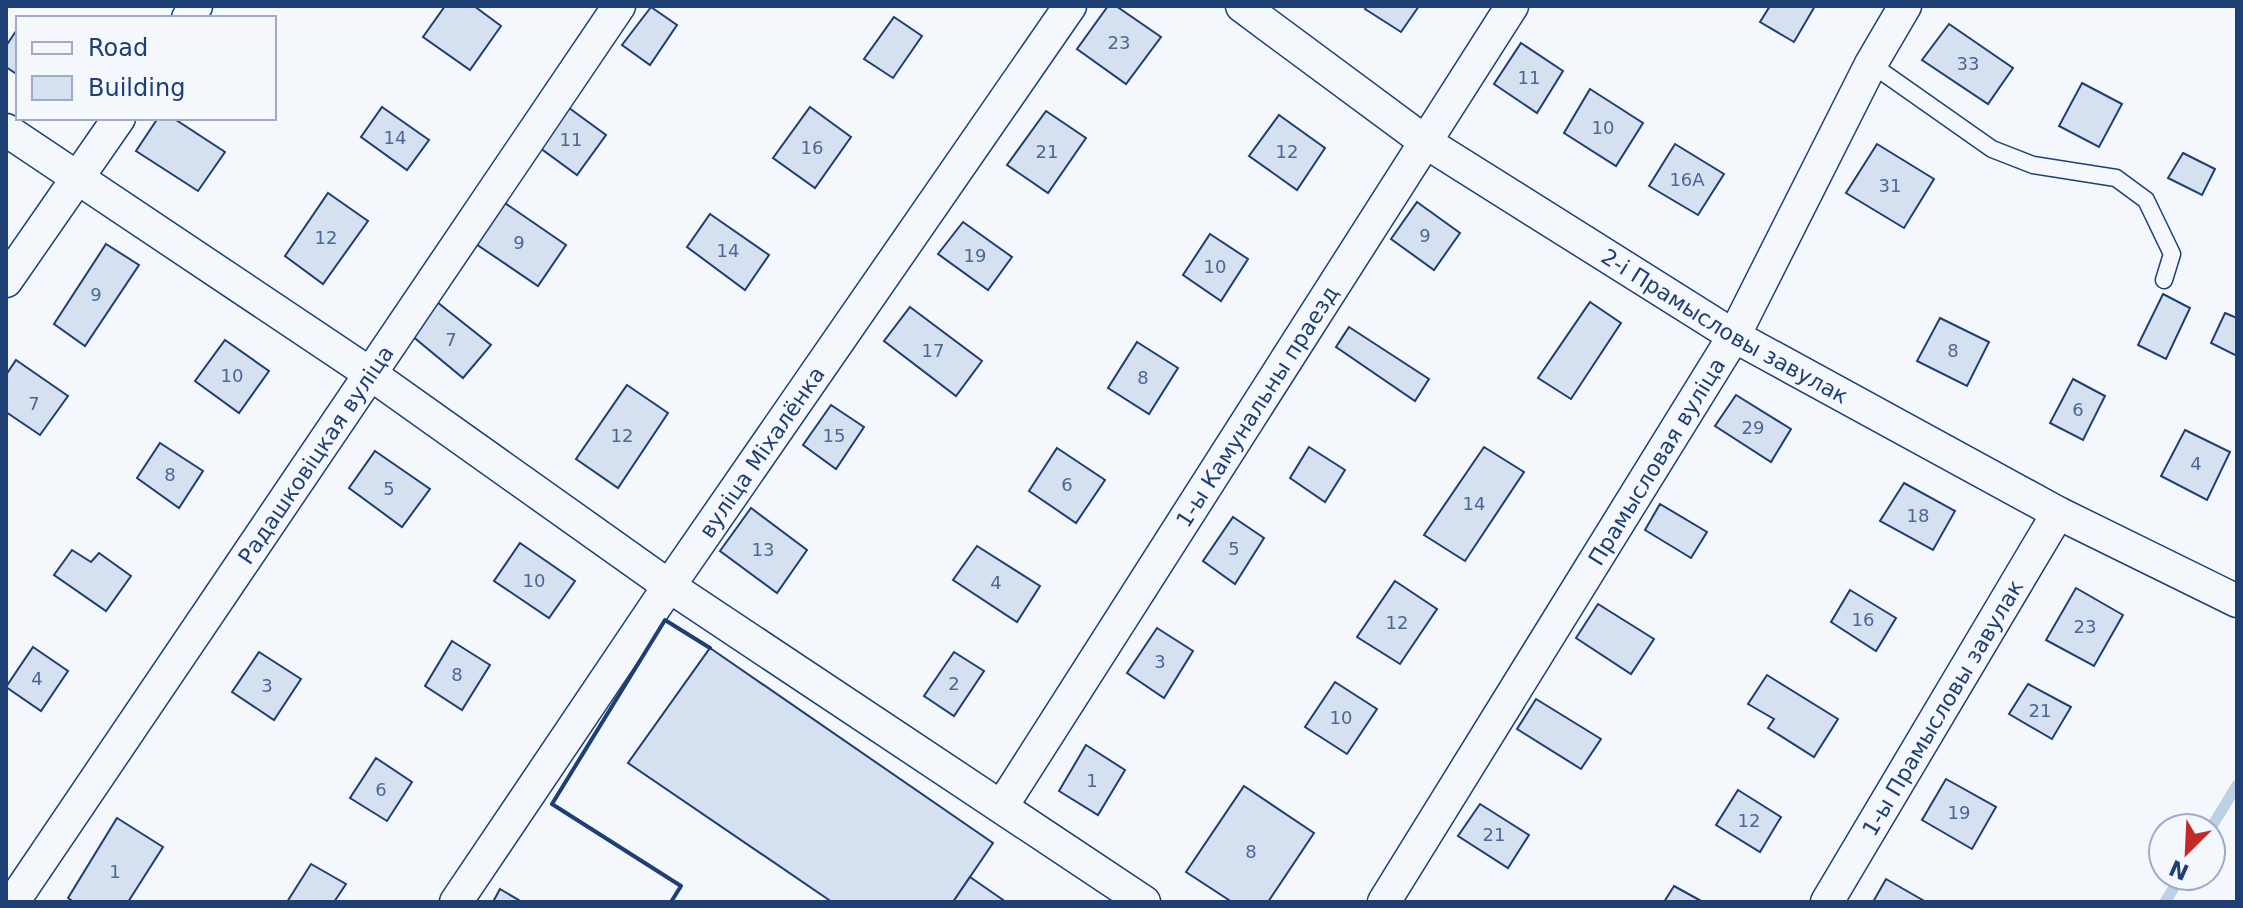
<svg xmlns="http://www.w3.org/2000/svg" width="2243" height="908" viewBox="0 0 2243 908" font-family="'DejaVu Sans',sans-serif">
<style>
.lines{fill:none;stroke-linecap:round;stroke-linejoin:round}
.stream{stroke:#bed0e5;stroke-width:11}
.building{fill:#d5e0f0;stroke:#1d3f73;stroke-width:2}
.service-casing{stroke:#1d3f73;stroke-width:19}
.minor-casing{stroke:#1d3f73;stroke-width:35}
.service{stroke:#f4f7fb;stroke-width:16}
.minor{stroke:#f4f7fb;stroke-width:32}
.wall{stroke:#1d3f73;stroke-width:4}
.labels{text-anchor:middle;stroke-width:6;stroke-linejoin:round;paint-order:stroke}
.number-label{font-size:18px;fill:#4b6792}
.street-label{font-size:22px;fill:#1d3f73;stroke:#f4f7fb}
</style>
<rect width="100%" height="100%" fill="#f4f7fb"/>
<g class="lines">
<g class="stream">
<path d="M2211,828L2237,785"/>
<path d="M2165,902L2181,876"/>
</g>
</g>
<g class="building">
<path d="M445,6H474L501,26L470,70L423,37Z"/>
<path d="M1108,6H1116L1161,37L1126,84L1077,49Z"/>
<path d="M1367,6H1419L1401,32L1365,9Z"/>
<path d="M1770,6H1815L1794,42L1760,22Z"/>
<path d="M651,7L677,25L650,65L622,45Z"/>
<path d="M894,17L922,36L893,78L864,59Z"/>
<path d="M1949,24L2013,68L1988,104L1922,60Z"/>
<path d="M18,28V75L6,67V46Z"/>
<path d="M1521,43L1563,71L1537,113L1494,84Z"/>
<path d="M2082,83L2122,104L2099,147L2059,126Z"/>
<path d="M1590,89L1643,123L1616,166L1564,133Z"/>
<path d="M565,105L606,135L577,175L536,145Z"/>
<path d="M382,107L429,140L407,170L361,137Z"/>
<path d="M810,107L851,137L815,188L773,158Z"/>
<path d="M1046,111L1086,138L1048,193L1007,165Z"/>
<path d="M1279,115L1325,148L1297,190L1249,156Z"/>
<path d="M158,118H173L225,152L198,191L136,151Z"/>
<path d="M1675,144L1724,174L1698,215L1649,186Z"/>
<path d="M1877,144L1934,179L1904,228L1846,193Z"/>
<path d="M2183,153L2215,169L2202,195L2168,178Z"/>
<path d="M328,193L368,221L323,284L285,256Z"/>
<path d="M502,201L566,245L538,286L473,242Z"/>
<path d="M1417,202L1460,233L1434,270L1391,239Z"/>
<path d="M710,214L769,255L745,290L687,247Z"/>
<path d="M963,222L1012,257L988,290L938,254Z"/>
<path d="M1210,234L1248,259L1221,301L1183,275Z"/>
<path d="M106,244L139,265L85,346L54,324Z"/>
<path d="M2163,294L2190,308L2166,359L2138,345Z"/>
<path d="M437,302L491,345L463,378L411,335Z"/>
<path d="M1590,302L1621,323L1571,399L1538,378Z"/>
<path d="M910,307L982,361L956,396L884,341Z"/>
<path d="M2225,313L2237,318V356L2211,343Z"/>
<path d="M1940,318L1989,342L1967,386L1917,361Z"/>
<path d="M1349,327L1429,379L1415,401L1336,347Z"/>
<path d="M225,340L269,371L239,413L195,381Z"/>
<path d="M1137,342L1178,368L1149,414L1108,388Z"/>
<path d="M16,360L68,396L40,435L6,412V375Z"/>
<path d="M2073,379L2105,396L2083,440L2050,423Z"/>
<path d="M627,385L668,413L618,488L576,459Z"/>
<path d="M1736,395L1791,429L1771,462L1715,426Z"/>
<path d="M831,405L864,427L836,469L803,445Z"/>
<path d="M2185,430L2230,452L2207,500L2161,476Z"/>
<path d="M160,443L203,471L179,508L137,478Z"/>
<path d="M1309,447L1345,470L1325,502L1290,478Z"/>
<path d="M1484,447L1524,472L1465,561L1424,535Z"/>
<path d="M1057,448L1105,480L1076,523L1029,491Z"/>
<path d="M375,451L430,489L402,527L349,488Z"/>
<path d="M1904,483L1955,511L1933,550L1880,521Z"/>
<path d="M1660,504L1707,532L1691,558L1645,530Z"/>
<path d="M751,508L807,550L777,593L720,551Z"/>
<path d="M1233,517L1264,538L1235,584L1203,561Z"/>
<path d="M520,543L575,581L549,618L494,581Z"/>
<path d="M977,546L1040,586L1017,622L953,580Z"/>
<path d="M72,550L91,562L99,553L131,576L106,611L54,575Z"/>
<path d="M1395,581L1437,609L1400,664L1357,637Z"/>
<path d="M2076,588L2123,615L2094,666L2046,640Z"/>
<path d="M1850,590L1896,618L1876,651L1831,622Z"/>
<path d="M1598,604L1654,639L1631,674L1576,638Z"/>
<path d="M1157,628L1193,651L1164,698L1127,673Z"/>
<path d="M452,641L490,665L462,710L425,686Z"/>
<path d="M33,647L68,671L41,711L6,687Z"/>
<path d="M710,648L993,843L953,902H832L628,763Z"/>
<path d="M259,652L301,679L274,720L232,692Z"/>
<path d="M954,652L984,671L954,716L924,696Z"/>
<path d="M1767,675L1838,719L1814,757L1768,728L1774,719L1748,704Z"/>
<path d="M1335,682L1377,709L1347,754L1305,727Z"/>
<path d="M2028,684L2071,707L2052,739L2009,714Z"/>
<path d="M1536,699L1601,739L1581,769L1517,729Z"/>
<path d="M1086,745L1125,770L1098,815L1059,791Z"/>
<path d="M376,758L412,782L387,821L350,798Z"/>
<path d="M1946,779L1996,807L1972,849L1922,820Z"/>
<path d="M1244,786L1314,833L1268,902H1232L1186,872Z"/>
<path d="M1738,790L1781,817L1760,852L1716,825Z"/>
<path d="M1480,804L1529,835L1508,868L1458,836Z"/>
<path d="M117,818L163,847L128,902H74L68,898Z"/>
<path d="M311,864L346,884L334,902H287Z"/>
<path d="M970,877L1006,902H953Z"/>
<path d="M1886,879L1926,902H1873Z"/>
<path d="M1674,886L1703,902H1664Z"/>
<path d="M500,889L522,902H493Z"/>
</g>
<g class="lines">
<g class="service-casing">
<path id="service" d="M1871,64L1992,149L2033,165L2116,178L2146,200L2172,254L2164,280"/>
</g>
<g class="minor-casing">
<g id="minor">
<path id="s1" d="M1242,6L1427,143L1734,336L2058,513L2237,601"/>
<path d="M188,18L196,6"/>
<path d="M6,130L372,375L669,586L1144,902"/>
<path d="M6,281L119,118"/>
<path id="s2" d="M1002,806L1512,6"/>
<path id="s3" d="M13,902L619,6"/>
<path id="s4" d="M456,902L669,586L1070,6"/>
<path id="s5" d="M1384,902L1734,336L1871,64L1905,6"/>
<path id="s6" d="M1827,902L2058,513"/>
</g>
</g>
<use href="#service" class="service"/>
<use href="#minor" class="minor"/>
<path class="wall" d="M671,902L681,886L552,804L665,620L710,648"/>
</g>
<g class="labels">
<g class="number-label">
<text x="1119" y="49">23</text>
<text x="1968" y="70">33</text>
<text x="1529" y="84">11</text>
<text x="1603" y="134">10</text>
<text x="395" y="144">14</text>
<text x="571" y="146">11</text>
<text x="812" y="154">16</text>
<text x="1047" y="158">21</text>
<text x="1287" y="158">12</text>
<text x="1687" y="186">16А</text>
<text x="1890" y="192">31</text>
<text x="1425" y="242">9</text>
<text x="326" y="244">12</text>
<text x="519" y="249">9</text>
<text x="728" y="257">14</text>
<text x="975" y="262">19</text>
<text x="1215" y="273">10</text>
<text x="96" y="301">9</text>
<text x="451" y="346">7</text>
<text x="933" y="357">17</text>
<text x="1953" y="357">8</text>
<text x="232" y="382">10</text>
<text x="1143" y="384">8</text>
<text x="34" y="410">7</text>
<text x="2078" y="416">6</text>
<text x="1753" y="434">29</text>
<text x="622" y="442">12</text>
<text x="834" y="442">15</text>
<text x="2196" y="470">4</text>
<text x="170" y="481">8</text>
<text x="1067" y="491">6</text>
<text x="389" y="495">5</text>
<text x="1474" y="510">14</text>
<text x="1918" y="522">18</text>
<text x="1234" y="555">5</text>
<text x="763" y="556">13</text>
<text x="534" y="587">10</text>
<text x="996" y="589">4</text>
<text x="1863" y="626">16</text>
<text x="1397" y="629">12</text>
<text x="2085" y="633">23</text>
<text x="1160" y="668">3</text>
<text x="457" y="681">8</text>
<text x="37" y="685">4</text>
<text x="954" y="690">2</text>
<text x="267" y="692">3</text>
<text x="2040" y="717">21</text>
<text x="1341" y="724">10</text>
<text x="1092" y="787">1</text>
<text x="381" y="796">6</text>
<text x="1959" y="819">19</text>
<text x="1749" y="827">12</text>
<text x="1494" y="841">21</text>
<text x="1251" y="858">8</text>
<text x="115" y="878">1</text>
</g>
<g class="street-label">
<text dy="8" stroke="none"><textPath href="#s1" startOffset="580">2-і Прамысловы завулак</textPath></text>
<text dy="8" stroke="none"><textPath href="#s2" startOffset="474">1-ы Камунальны праезд</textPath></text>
<text dy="8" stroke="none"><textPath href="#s4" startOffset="544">вуліца Міхалёнка</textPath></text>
<text dy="8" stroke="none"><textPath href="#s3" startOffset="540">Радашковіцкая вуліца</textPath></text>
<text dy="8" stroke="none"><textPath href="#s5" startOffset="518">Прамысловая вуліца</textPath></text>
<text dy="8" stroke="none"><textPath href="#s6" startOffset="226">1-ы Прамысловы завулак</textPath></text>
</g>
</g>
<rect width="2243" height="908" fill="none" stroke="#1d3f73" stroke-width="16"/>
<rect x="16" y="16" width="260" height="104" fill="#f4f7fb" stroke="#9eadc5" stroke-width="2"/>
<rect x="32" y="42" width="40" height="12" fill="#f4f7fb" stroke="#9eadc5" stroke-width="2"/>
<text x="88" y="56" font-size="24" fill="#1d3f73">Road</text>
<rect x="32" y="76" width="40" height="24" fill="#d5e0f0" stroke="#9eadc5" stroke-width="2"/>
<text x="88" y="96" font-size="24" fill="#1d3f73">Building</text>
<g transform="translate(2187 852) rotate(204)"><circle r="38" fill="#f4f7fb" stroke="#9eadc5" stroke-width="2"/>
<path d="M0-6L14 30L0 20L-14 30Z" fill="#c62828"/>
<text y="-12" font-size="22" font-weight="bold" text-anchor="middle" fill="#1d3f73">N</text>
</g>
</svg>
